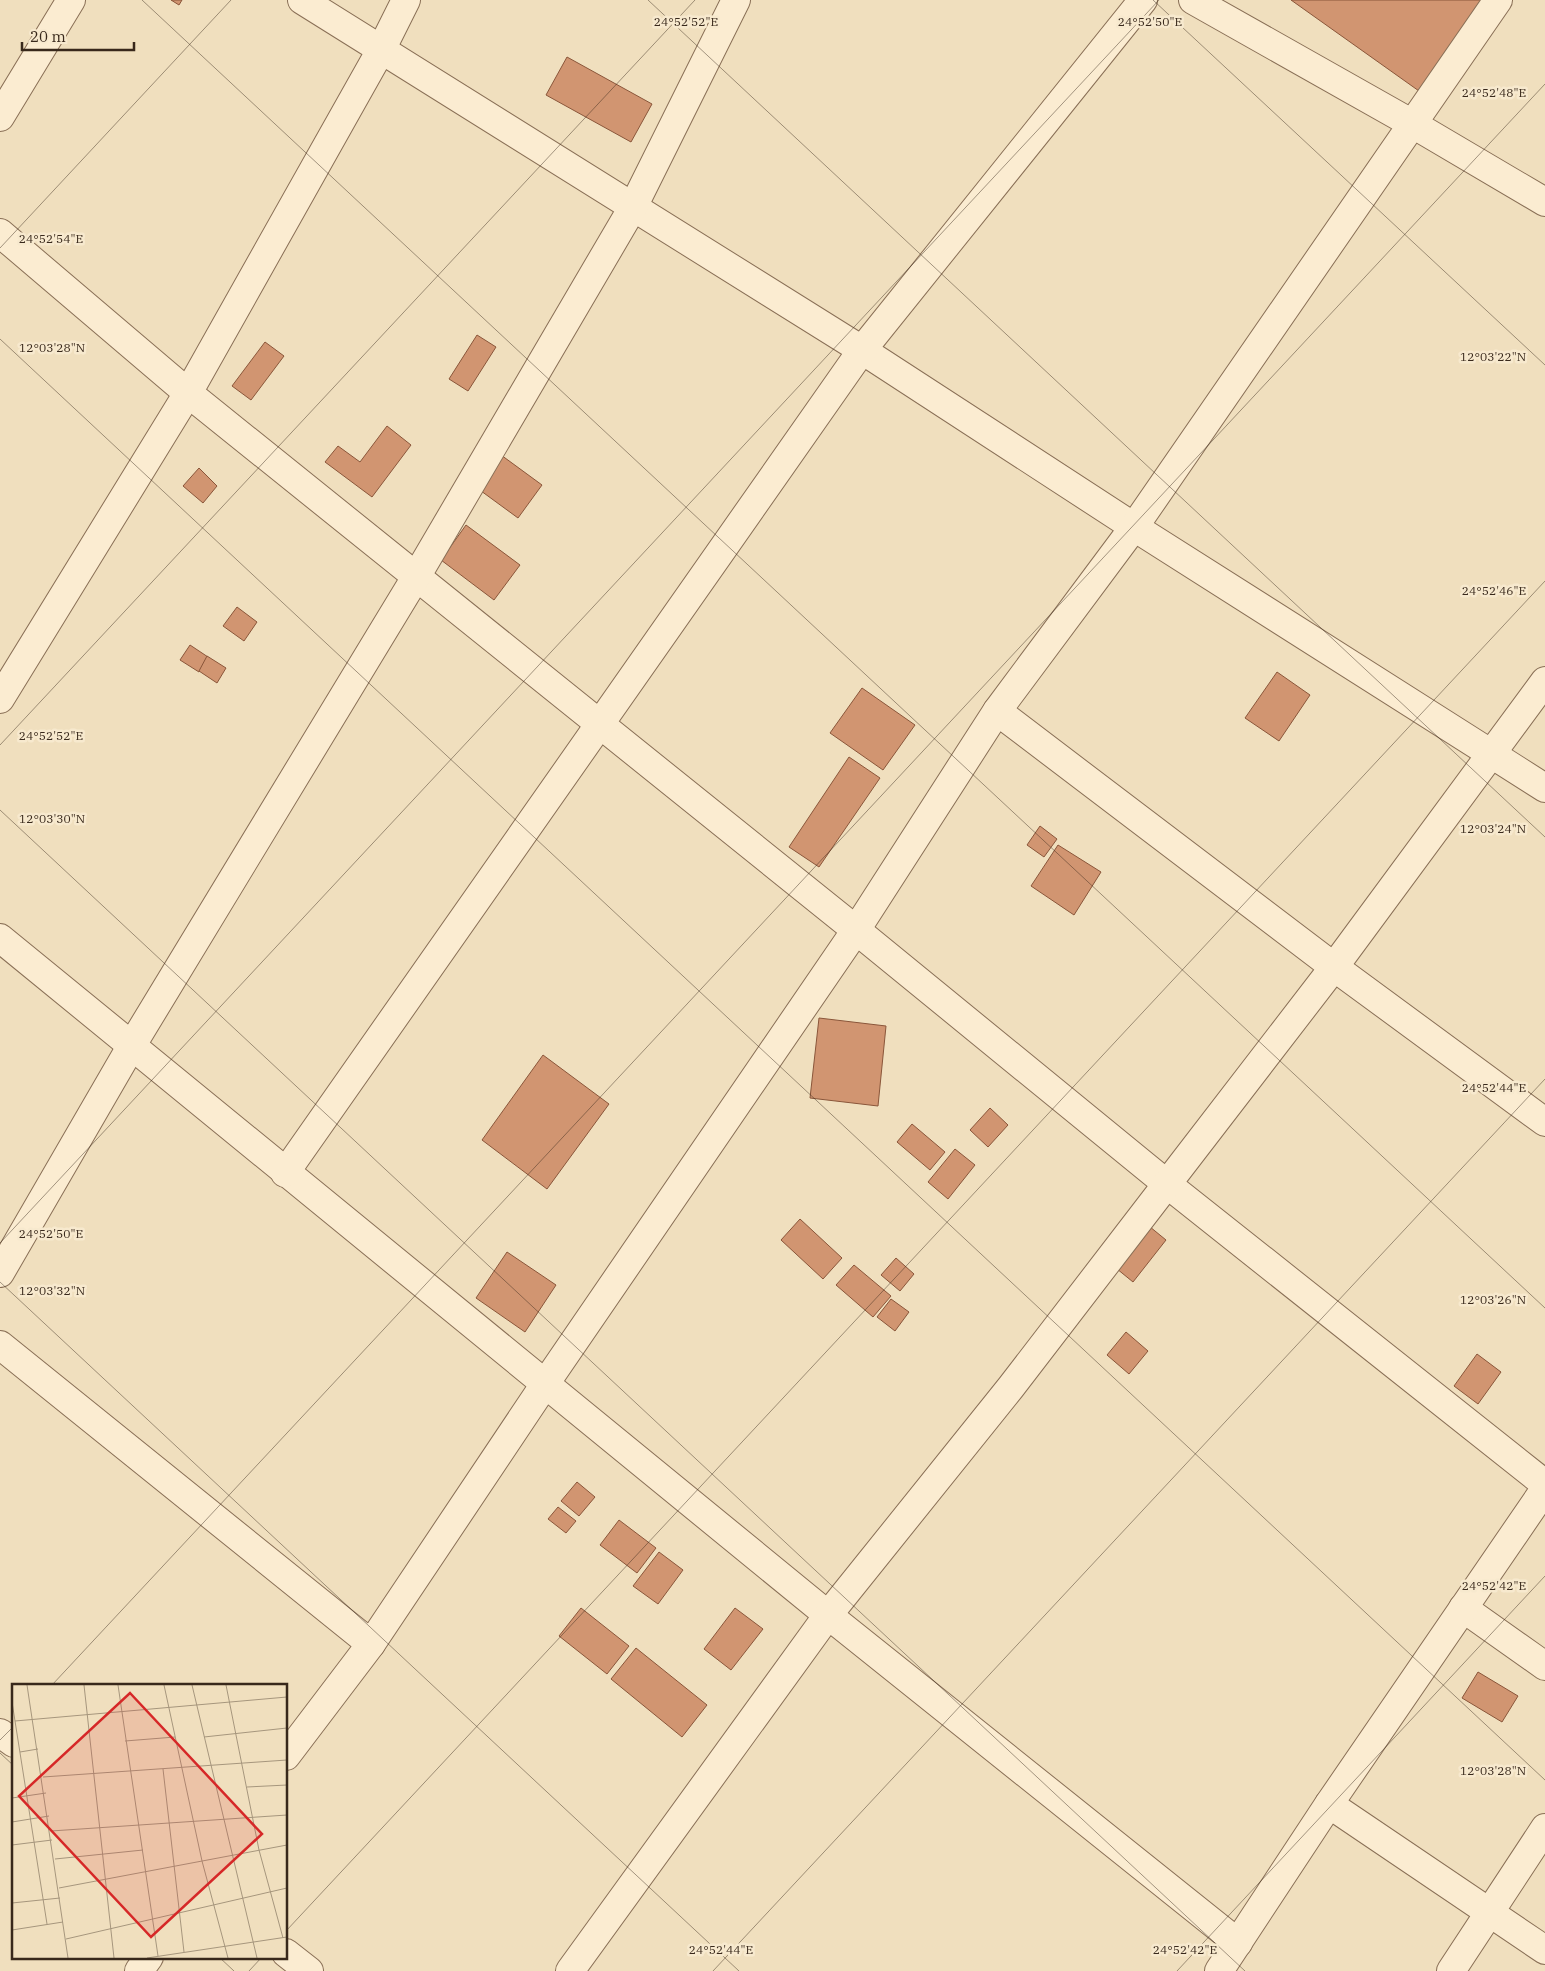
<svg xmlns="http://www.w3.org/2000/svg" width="1545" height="1971" viewBox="0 0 1545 1971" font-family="'IBM Plex Serif',serif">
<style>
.building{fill:#d19571;stroke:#8a563a}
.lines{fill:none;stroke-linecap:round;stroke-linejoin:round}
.minor-casing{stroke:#896f56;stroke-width:30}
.minor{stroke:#fbecd1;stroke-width:28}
.ticks{fill:none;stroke:#38281b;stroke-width:1;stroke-opacity:0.45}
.inset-road{fill:none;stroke:#a6967d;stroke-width:1}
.view{fill:#d62828;fill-opacity:0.15;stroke:#d62828;stroke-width:2.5}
.inset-edge{fill:none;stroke:#38281b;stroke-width:2.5}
.ticks-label{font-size:12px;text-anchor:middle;fill:#38281b;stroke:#f7e9ce;stroke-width:5;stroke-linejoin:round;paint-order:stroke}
</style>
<rect width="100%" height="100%" fill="#f0dfbe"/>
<g class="building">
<path d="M171,0H182L179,5Z"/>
<path d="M1291,0H1484L1419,91Z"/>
<path d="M567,57L652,104L631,142L546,95Z"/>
<path d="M477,335L496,347L468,391L449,379Z"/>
<path d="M265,342L284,356L251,400L232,386Z"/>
<path d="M387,426L411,445L372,497L325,462L338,446L360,462Z"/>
<path d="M501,455L542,485L518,518L477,488Z"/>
<path d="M199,468L217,486L203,503L183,486Z"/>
<path d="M466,525L520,565L494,600L441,560Z"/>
<path d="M237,607L257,622L244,641L223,626Z"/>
<path d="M190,645L208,657L199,672L180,660Z"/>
<path d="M207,656L226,668L217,683L199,671Z"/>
<path d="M1277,672L1310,695L1279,741L1245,718Z"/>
<path d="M862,688L915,725L883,770L830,733Z"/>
<path d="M849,757L880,778L819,867L789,847Z"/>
<path d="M1040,826L1057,839L1044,857L1027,845Z"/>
<path d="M1058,845L1101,872L1074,915L1031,886Z"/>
<path d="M819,1018L886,1026L878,1106L810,1098Z"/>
<path d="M543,1055L609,1104L547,1189L482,1140Z"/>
<path d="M990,1108L1008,1125L988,1147L970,1130Z"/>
<path d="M912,1124L945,1152L930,1170L897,1142Z"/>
<path d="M955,1149L975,1165L948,1199L928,1182Z"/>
<path d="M800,1219L842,1258L823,1279L781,1240Z"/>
<path d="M1144,1222L1166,1240L1133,1282L1111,1264Z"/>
<path d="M507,1252L556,1285L525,1332L476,1298Z"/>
<path d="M896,1258L914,1274L900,1291L881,1275Z"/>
<path d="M854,1265L891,1296L873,1317L836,1285Z"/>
<path d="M891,1299L909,1312L895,1331L877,1317Z"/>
<path d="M1126,1332L1148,1351L1129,1374L1107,1355Z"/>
<path d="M1477,1354L1501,1372L1478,1404L1454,1386Z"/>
<path d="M577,1482L595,1497L579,1516L561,1501Z"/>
<path d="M558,1507L576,1521L566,1533L548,1519Z"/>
<path d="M619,1520L656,1548L637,1573L600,1545Z"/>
<path d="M659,1552L683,1570L658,1604L633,1586Z"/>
<path d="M581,1608L629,1646L607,1674L559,1636Z"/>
<path d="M735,1608L763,1629L731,1670L704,1649Z"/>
<path d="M636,1648L707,1705L682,1737L611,1679Z"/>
<path d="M1478,1672L1518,1696L1502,1722L1462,1698Z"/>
</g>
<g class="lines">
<g class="minor-casing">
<g id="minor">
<path d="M302,0L862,350L1134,527L1545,788"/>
<path d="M1193,0L1411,123L1545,202"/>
<path d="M0,117L71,0"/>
<path d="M0,233L188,393L856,930L1167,1184L1545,1484"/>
<path d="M0,699L188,393L382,48L406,0"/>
<path d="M997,711L1334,967L1545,1122"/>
<path d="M0,938L828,1615L1238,1943"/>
<path d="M285,1173L862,350L1143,0"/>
<path d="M0,1273L132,1045L416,577L633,207L736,0"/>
<path d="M0,1345L371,1644"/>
<path d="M1463,1608L1545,1666"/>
<path d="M0,1733L14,1743"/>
<path d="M286,1756L371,1644L545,1384L856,930L997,711L1134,527L1498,0"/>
<path d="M1329,1804L1545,1950"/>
<path d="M286,1953L309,1971"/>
<path d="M139,1971L149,1957"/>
<path d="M570,1971L828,1615L1011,1387L1167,1184L1334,967L1545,681"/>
<path d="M1219,1971L1329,1804L1545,1489"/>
<path d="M1451,1971L1545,1828"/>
</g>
</g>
<use href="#minor" class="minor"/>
</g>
<path class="ticks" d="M142,0L1545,1308M648,0L1545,837M1153,0L1545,365M0,248L231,0M0,339L1545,1780M0,745L695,0M0,810L1245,1971M0,1243L1159,0M0,1282L739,1971M52,1685L1545,84M0,1740L14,1726M0,1753L14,1766M286,1931L1545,581M219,1957L234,1971M249,1971L262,1957M713,1971L1545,1079M1177,1971L1545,1576"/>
<g transform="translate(12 1684)">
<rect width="275" height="275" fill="#f0dfbe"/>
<path class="inset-road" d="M15,1L56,274M72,1L102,274M106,1L146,272M152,1L190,177L216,274M180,1L245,274M214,1L247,166L271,254M0,18L35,240M3,37L275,13M192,53L275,44M113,57L163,53M8,68L26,65M151,85L172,268M31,93L275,76M235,103L275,101M0,114L34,109M0,138L37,132M39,147L275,131M0,161L40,156M43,175L131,166M47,204L275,161M0,219L48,214M0,246L51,238M54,255L275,204M135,274L275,253"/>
<path class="view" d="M118,9L250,150L139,253L7,112Z"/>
<rect width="275" height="275" class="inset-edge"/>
</g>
<g class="ticks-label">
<text x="686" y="26">24°52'52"E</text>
<text x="1150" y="26">24°52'50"E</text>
<text x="1494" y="97">24°52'48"E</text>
<text x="51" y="243">24°52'54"E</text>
<text x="52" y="352">12°03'28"N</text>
<text x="1493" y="361">12°03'22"N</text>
<text x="1494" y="595">24°52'46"E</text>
<text x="51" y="740">24°52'52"E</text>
<text x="52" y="823">12°03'30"N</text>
<text x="1493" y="833">12°03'24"N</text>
<text x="1494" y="1092">24°52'44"E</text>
<text x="51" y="1238">24°52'50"E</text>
<text x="52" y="1295">12°03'32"N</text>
<text x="1493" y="1304">12°03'26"N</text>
<text x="1494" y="1590">24°52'42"E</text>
<text x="1493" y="1775">12°03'28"N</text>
<text x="721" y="1954">24°52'44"E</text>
<text x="1185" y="1954">24°52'42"E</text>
</g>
<path d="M22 42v8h112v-8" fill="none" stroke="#38281b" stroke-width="2.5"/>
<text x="30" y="42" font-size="15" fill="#38281b" stroke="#f7e9ce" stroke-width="4" paint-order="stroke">20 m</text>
</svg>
